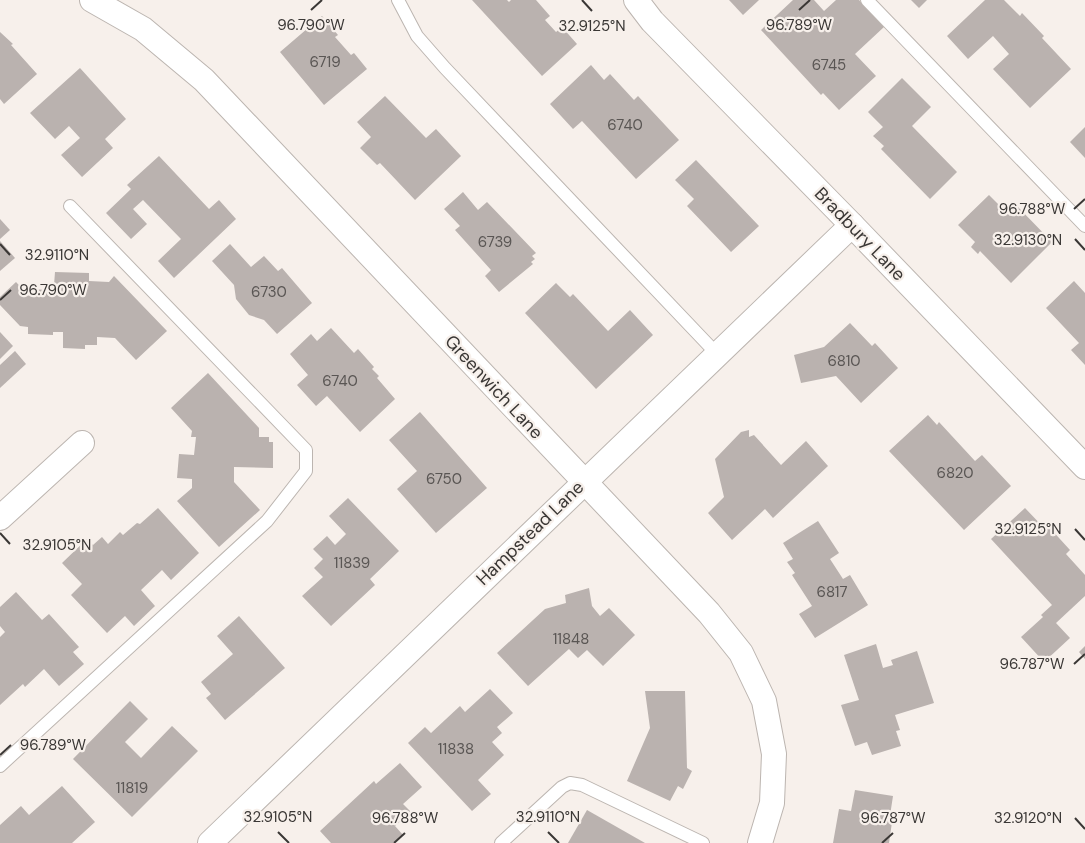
<svg xmlns="http://www.w3.org/2000/svg" width="1085" height="843" viewBox="0 0 1085 843" font-family="'DM Sans',sans-serif">
<style>
.building{fill:#bab2af}
.lines{fill:none;stroke-linecap:round;stroke-linejoin:round}
.service-casing{stroke:#bcb5b0;stroke-width:14}
.minor-casing{stroke:#bcb5b0;stroke-width:26}
.service{stroke:#fff;stroke-width:12}
.minor{stroke:#fff;stroke-width:24}
.ticks{fill:none;stroke:#3a3735;stroke-width:2}
.labels{text-anchor:middle;stroke-width:4.5;stroke-linejoin:round;paint-order:stroke}
.number-label{font-size:15px;fill:#5a5654}
.street-label{font-size:18px;fill:#3a3735;stroke:#f7f0eb}
.ticks-label{font-size:15px;text-anchor:middle;fill:#3a3735;stroke:#f7f0eb;stroke-width:4.5;stroke-linejoin:round;paint-order:stroke}
</style>
<rect width="100%" height="100%" fill="#f7f0eb"/>
<g class="building">
<path d="M472,0H507L509,2L511,0H536L550,16L545,20L556,32L562,27L577,44L542,76Z"/>
<path d="M729,0H759L743,15Z"/>
<path d="M793,0H814L824,11L836,0H859L884,27L855,54L876,76L839,110L823,93L821,95L761,30Z"/>
<path d="M911,0H927L919,8Z"/>
<path d="M985,0H1004L1020,16L1022,13L1044,36L1042,38L1071,69L1030,108L993,69L1009,54L993,36L968,59L947,36Z"/>
<path d="M322,16L338,35L335,37L351,55L354,53L367,69L324,105L280,52Z"/>
<path d="M0,32L13,44L11,45L37,74L4,104L0,99Z"/>
<path d="M591,65L604,80L610,74L634,100L638,96L679,140L636,179L582,121L573,129L550,104Z"/>
<path d="M80,68L126,119L105,139L113,148L82,177L61,155L80,138L69,126L55,139L30,113Z"/>
<path d="M902,78L931,107L912,126L957,172L930,199L881,149L884,146L873,136L883,127L868,112Z"/>
<path d="M385,96L426,138L436,129L461,156L415,200L380,163L377,165L360,148L371,137L357,122Z"/>
<path d="M1085,127V158L1070,142Z"/>
<path d="M159,156L209,209L219,200L236,219L174,278L158,261L181,239L143,200L133,209L147,224L131,239L106,213L131,189L127,185Z"/>
<path d="M696,160L759,226L731,252L687,206L694,199L675,180Z"/>
<path d="M463,192L478,210L487,202L536,253L532,256L535,259L531,262L533,264L499,292L485,276L491,270L455,230L460,226L444,209Z"/>
<path d="M989,195L1010,216L1018,207L1052,242L1011,283L980,251L978,254L971,247L975,242L958,225Z"/>
<path d="M0,219L10,230L0,239Z"/>
<path d="M0,241L15,258L0,271Z"/>
<path d="M230,244L251,267L264,256L278,271L282,268L312,303L277,334L264,320L249,315L236,299L234,285L212,261Z"/>
<path d="M55,272L89,273V281L109,282L114,276L167,331L136,360L115,338L97,337V345H85V349L63,348V332H53V335L28,334V327L20,326L0,305V297L16,282L29,296V289L48,290V285H54Z"/>
<path d="M1074,281L1085,293V365L1071,350L1079,343L1046,308Z"/>
<path d="M556,283L570,297L573,294L608,331L630,310L653,335L596,389L525,313Z"/>
<path d="M850,323L872,346L875,343L898,368L861,403L836,376L801,383L794,355L824,347Z"/>
<path d="M331,328L354,353L358,349L374,367L372,369L379,376L377,378L395,399L360,432L327,396L316,406L297,385L308,375L290,354L311,334L317,341Z"/>
<path d="M0,332L13,346L0,359Z"/>
<path d="M15,351L26,364L0,388V365Z"/>
<path d="M208,373L259,428V437H269V442H273V468L234,467V482L260,510L219,547L177,501L192,488V479L177,478L179,454L194,455L196,437H191L192,431L171,408Z"/>
<path d="M420,412L487,488L436,533L397,489L417,471L389,440Z"/>
<path d="M928,415L937,425L939,422L975,461L982,455L1011,486L964,530L889,451Z"/>
<path d="M749,430V437L754,435L781,465L806,441L828,466L773,518L765,509L732,540L708,513L724,497L715,459L741,432Z"/>
<path d="M348,498L399,551L370,579L375,585L331,626L302,596L323,577L314,568L323,559L313,549L327,536L335,545L346,534L329,516Z"/>
<path d="M158,508L199,553L171,580L162,570L141,590L155,606L134,626L125,616L107,633L71,595L82,584L62,563L87,539L93,545L102,537L108,544L120,532L123,535L137,523L140,524Z"/>
<path d="M1025,508L1046,530L1049,527L1070,550L1066,554L1085,575V596L1056,623L1070,638L1044,662L1021,637L1043,617L1041,615L1052,605L991,539Z"/>
<path d="M818,521L839,553L830,559L843,579L850,575L868,605L815,638L799,614L812,606L792,575L795,573L787,562L793,559L783,543Z"/>
<path d="M589,588L592,606L600,616L609,608L635,635L603,666L587,650L578,658L569,649L528,686L497,653L545,609L566,603L565,595Z"/>
<path d="M16,592L42,620L49,614L79,647L73,652L84,664L59,686L44,669L25,687L23,684L0,705V637L5,632L0,626V607Z"/>
<path d="M239,616L285,668L225,720L206,698L211,694L201,682L233,654L217,636Z"/>
<path d="M876,644L883,668L893,665L891,660L917,651L934,703L895,715L900,730L896,731L901,746L872,755L867,742L855,746L841,705L859,700L844,655Z"/>
<path d="M1085,646V659L1079,652Z"/>
<path d="M490,689L513,713L497,727L502,733L492,742L504,755L478,780L491,794L472,811L408,743L425,727L431,733L460,706L465,712Z"/>
<path d="M645,691H685L687,768L692,771L683,789L678,786L670,801L627,781L650,728Z"/>
<path d="M130,701L148,719L125,742L141,758L172,726L198,751L132,817L73,759Z"/>
<path d="M400,763L422,787L403,804L411,812L395,826L403,835L393,843H331L320,831L374,781L376,784Z"/>
<path d="M62,786L95,822L72,843H0V825L21,806L29,815Z"/>
<path d="M855,790L893,796L889,822H892L889,843H833L839,809L851,811Z"/>
<path d="M587,810L645,843H568Z"/>
</g>
<g class="lines">
<g class="service-casing">
<g id="service">
<path d="M398,0L417,36L445,68L717,354"/>
<path d="M867,0L1085,226"/>
<path d="M0,766L267,521L306,471V450L70,206"/>
<path d="M501,843L562,787L570,783L582,785L703,843"/>
</g>
</g>
<g class="minor-casing">
<g id="minor">
<path d="M92,0L143,29L204,80L709,613L741,653L764,701L774,754L772,803L760,843"/>
<path d="M636,0L652,21L852,225L1085,467"/>
<path d="M0,518L82,443"/>
<path d="M210,843L852,225"/>
</g>
</g>
<use href="#service" class="service"/>
<use href="#minor" class="minor"/>
</g>
<path class="ticks" d="M582,0L592,11M311,10L322,0M799,10L810,0M1074,209L1085,199M1075,239L1085,250M0,244L10,255M0,300L11,290M1075,529L1085,540M0,533L10,544M1074,664L1085,654M0,755L11,745M1075,818L1085,829M278,832L289,843M548,832L559,843M394,843L405,833M882,843L893,833"/>
<g class="labels">
<g class="number-label">
<text x="325" y="67">6719</text>
<text x="829" y="70">6745</text>
<text x="625" y="130">6740</text>
<text x="495" y="247">6739</text>
<text x="269" y="297">6730</text>
<text x="844" y="366">6810</text>
<text x="340" y="386">6740</text>
<text x="955" y="478">6820</text>
<text x="444" y="484">6750</text>
<text x="352" y="568">11839</text>
<text x="832" y="597">6817</text>
<text x="571" y="644">11848</text>
<text x="456" y="754">11838</text>
<text x="132" y="793">11819</text>
</g>
<g class="street-label">
<text transform="translate(860 234) rotate(46)" y="6">Bradbury Lane</text>
<text transform="translate(494 387) rotate(47)" y="6">Greenwich Lane</text>
<text transform="translate(530 533) rotate(-44)" y="6">Hampstead Lane</text>
</g>
</g>
<g class="ticks-label">
<text x="311" y="30">96.790°W</text>
<text x="799" y="30">96.789°W</text>
<text x="592" y="31">32.9125°N</text>
<text x="1032" y="214">96.788°W</text>
<text x="1028" y="245">32.9130°N</text>
<text x="57" y="260">32.9110°N</text>
<text x="53" y="295">96.790°W</text>
<text x="1028" y="534">32.9125°N</text>
<text x="57" y="550">32.9105°N</text>
<text x="1032" y="669">96.787°W</text>
<text x="53" y="750">96.789°W</text>
<text x="278" y="822">32.9105°N</text>
<text x="548" y="822">32.9110°N</text>
<text x="405" y="823">96.788°W</text>
<text x="893" y="823">96.787°W</text>
<text x="1028" y="823">32.9120°N</text>
</g>
</svg>
